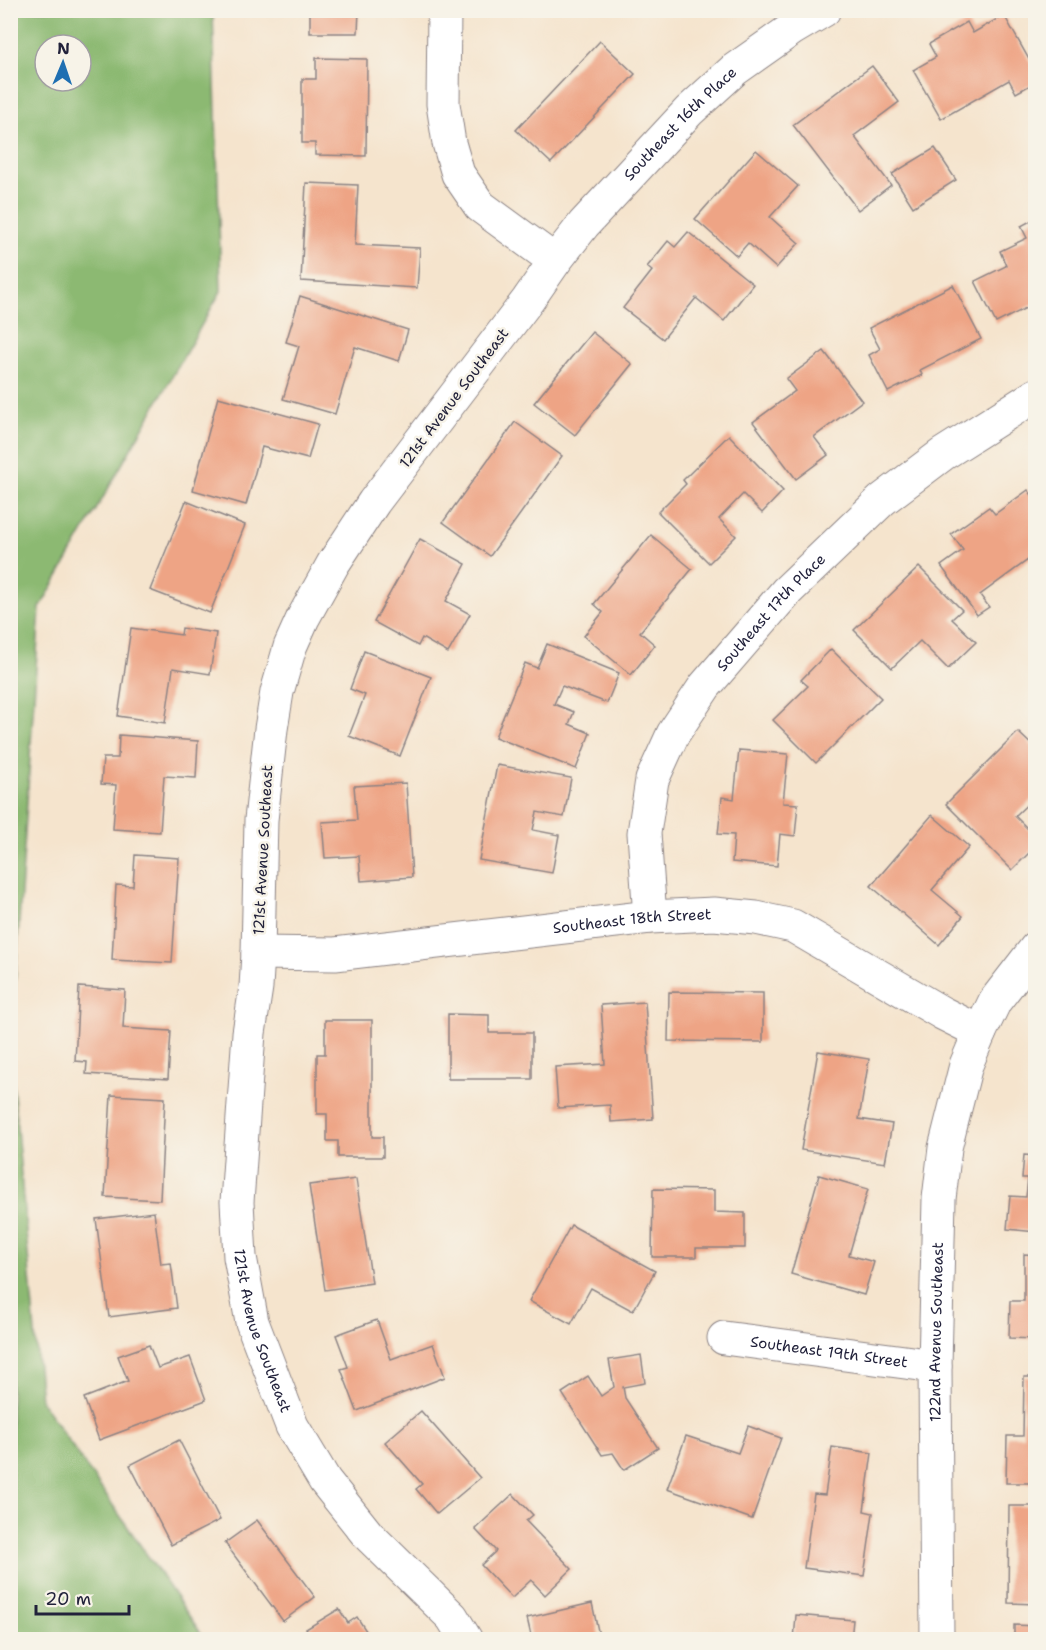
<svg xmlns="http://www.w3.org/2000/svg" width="1046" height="1650" viewBox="0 0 1046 1650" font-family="'Shantell Sans',sans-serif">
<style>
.forest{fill:#8cb972;stroke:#576e56;stroke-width:1.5;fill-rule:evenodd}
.building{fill:#eea485}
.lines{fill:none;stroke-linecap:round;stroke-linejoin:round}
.minor-casing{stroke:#8c8384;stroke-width:35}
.minor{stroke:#fff;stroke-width:33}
.labels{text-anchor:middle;stroke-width:5;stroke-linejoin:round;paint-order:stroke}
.street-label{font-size:15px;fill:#22223b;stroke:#f7f3e8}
</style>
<rect width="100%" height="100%" fill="#f7f3e8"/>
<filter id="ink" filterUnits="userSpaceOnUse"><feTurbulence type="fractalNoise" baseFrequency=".0167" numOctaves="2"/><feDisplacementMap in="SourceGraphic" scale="12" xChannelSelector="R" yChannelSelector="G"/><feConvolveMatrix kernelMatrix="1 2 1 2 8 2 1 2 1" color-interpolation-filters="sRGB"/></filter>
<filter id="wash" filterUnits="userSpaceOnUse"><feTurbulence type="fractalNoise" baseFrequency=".008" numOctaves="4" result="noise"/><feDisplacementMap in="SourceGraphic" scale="24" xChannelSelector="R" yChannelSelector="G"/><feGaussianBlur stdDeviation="1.35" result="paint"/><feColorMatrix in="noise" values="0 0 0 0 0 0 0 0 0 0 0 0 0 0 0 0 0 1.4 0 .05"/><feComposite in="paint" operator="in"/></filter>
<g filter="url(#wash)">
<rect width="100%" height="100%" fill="#f5e4cd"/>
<g class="forest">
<path d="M11,10L213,11L221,291L40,608L11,1042ZM45,45H81V81H45Z"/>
<path d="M11,1061L41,1401L205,1639H11Z"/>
</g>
<g id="blocks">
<g class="building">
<path d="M310,10H359L358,33H310Z"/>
<path d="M1004,15L1036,72V82L1016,93L1009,80L941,119L913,70L936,57L929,44L967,22L973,33Z"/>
<path d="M600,41L635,74L551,163L516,130Z"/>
<path d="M316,58L367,59L366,156L315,155V143H302V79H316Z"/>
<path d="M872,66L899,102L854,136L891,185L858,210L793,125Z"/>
<path d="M935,148L956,180L913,207L892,174Z"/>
<path d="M756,150L798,186L770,217L799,243L776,268L748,243L737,256L695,219Z"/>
<path d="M306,183L358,185L355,245L420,248L417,288L301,281Z"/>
<path d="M1036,218V303L996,323L975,281L1006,266L1000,251L1027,238L1021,226Z"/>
<path d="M688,232L753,284L724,321L696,298L663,339L623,308L652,271L647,267L668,241L675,247Z"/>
<path d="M953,285L981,339L920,370L922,375L888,392L869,355L880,349L869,328Z"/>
<path d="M300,296L408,330L399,361L355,347L335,414L283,399L299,346L286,342Z"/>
<path d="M592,332L632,364L575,435L534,403Z"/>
<path d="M824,351L862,401L814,437L828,455L796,479L753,422L795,391L786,379Z"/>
<path d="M218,397L318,424L308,459L262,447L246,505L193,490Z"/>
<path d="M515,422L562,456L490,556L443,522Z"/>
<path d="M729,435L783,491L762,513L743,494L719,519L736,536L709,563L658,512L686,484L683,480Z"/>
<path d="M1028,490L1036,500V554L980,595L989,607L977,615L941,566L963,550L951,534L989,507L995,514Z"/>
<path d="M186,501L245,525L210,613L150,590Z"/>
<path d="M651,535L692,569L640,632L655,645L631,675L584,636L603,612L594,604Z"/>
<path d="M420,539L466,564L446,601L470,614L448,653L422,638L418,646L374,622Z"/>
<path d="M919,567L962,610L952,619L976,642L948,669L920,641L892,668L854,630Z"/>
<path d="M131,628L181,635L182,628L216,633L210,674L173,668L165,723L118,716Z"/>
<path d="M547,644L619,673L607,703L562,686L554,704L574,712L569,724L590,733L576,769L495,737L525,663L537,668Z"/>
<path d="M831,649L881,698L816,763L773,720L808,686L801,680Z"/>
<path d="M364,651L431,677L400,756L349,736L365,695L350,689Z"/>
<path d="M1018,732L1036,749V796L1015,816L1036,837V846L1012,870L946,804Z"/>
<path d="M119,735L198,741L196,778L164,776L160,832L113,829L116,785L101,784L103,758H118Z"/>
<path d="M739,750L788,754L783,803L798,804L795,836L780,834L777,866L732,862L734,835L718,834L722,797L734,799Z"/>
<path d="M497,765L571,778L564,817L537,812L533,830L559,835L552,873L479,860Z"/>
<path d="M406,783L412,877L361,881L359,856L325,858L322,822L357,820L354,786Z"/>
<path d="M932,815L969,847L932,890L963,916L939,945L871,886Z"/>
<path d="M135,855L179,858L172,963L112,960L116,885L133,886Z"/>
<path d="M79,987L125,990L123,1028L171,1031L168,1079L86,1074L87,1062L75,1061Z"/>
<path d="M669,992L763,993V1042L668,1041Z"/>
<path d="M645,1002L653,1119L611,1122L610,1105L558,1108L555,1067L605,1064L601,1005Z"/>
<path d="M448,1014L489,1015V1033H532V1079H448Z"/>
<path d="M325,1020H372V1137H383V1157H338V1141H327V1114H317V1054H325Z"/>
<path d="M818,1051L869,1059L859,1119L892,1124L885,1163L801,1150Z"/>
<path d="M111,1095L165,1098L160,1200L105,1197Z"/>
<path d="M1024,1155L1036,1156V1232L1007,1229L1010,1196L1026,1197L1028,1178H1022Z"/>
<path d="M819,1175L868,1189L849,1255L874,1262L864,1295L791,1274Z"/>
<path d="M356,1179L372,1283L325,1290L309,1185Z"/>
<path d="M653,1189L714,1190V1212L745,1213V1248H696V1257H652Z"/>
<path d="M154,1212L161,1264L171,1263L177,1308L109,1317L96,1219Z"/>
<path d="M571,1225L655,1271L633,1311L591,1288L571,1324L529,1301Z"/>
<path d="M1024,1254L1036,1255V1339L1009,1338L1010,1301H1024Z"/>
<path d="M377,1320L391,1359L433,1344L445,1377L357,1411L341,1369L348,1367L336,1335Z"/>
<path d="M149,1345L158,1368L190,1357L206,1400L99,1440L84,1398L128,1381L118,1356Z"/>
<path d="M641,1355L645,1383L623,1387L625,1398L658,1448L624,1470L613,1453L602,1455L562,1393L588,1376L601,1396L614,1387L609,1360Z"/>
<path d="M1024,1377H1036V1483H1006L1007,1436H1023Z"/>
<path d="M421,1411L480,1478L437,1514L416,1489L422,1484L385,1442Z"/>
<path d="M748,1426L781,1438L752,1519L667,1489L686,1436L738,1453Z"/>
<path d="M179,1440L220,1520L171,1545L130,1465Z"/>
<path d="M832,1447L872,1453L864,1511L873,1513L864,1576L804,1568L814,1494L825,1495Z"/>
<path d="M513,1494L533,1515L526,1521L572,1569L545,1595L531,1580L512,1598L481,1565L496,1551L475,1529Z"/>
<path d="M1009,1506H1036V1604L1008,1603Z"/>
<path d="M257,1520L315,1597L283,1621L225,1543Z"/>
<path d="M592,1603L600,1640H532L527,1618Z"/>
<path d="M339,1609L348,1623L357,1617L372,1640H313L306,1629Z"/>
<path d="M796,1615L853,1620L851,1640H794Z"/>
<path d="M1014,1625L1036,1626V1640H1014Z"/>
</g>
</g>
</g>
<g filter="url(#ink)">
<use href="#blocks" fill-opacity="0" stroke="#8c8384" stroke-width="1.5"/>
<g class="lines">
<g class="minor-casing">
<g id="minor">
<path id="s1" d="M444,10L443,104L449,143L458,174L480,206L555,261L528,300L374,502L333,564L303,618L290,647L277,692L271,729L261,820L258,953L256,987L249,1033L237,1202L240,1257L252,1322L292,1426L325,1481L368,1535L452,1617L466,1640"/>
<path id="s2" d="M555,261L584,224L689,111L734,70L792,29L824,10"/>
<path id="s3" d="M650,917L644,833L652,780L673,734L705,686L786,592L882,500L943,454L1036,395"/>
<path id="s4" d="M258,953L335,954L650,917L714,914L756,918L793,926L942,1013L980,1032"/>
<path id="s5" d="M724,1338L935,1366"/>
<path id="s6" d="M937,1640L935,1366L939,1199L945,1148L966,1065L980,1032L995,1001L1036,948"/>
</g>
</g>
<use href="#minor" class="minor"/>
</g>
</g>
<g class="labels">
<g class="street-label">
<text dy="5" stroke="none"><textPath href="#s2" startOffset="186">Southeast 16th Place</textPath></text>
<text transform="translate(454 398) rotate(-53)" y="5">121st Avenue Southeast</text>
<text dy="5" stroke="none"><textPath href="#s3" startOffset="345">Southeast 17th Place</textPath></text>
<text transform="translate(263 850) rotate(-87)" y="5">121st Avenue Southeast</text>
<text dy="5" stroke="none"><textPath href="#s4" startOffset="376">Southeast 18th Street</textPath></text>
<text dy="5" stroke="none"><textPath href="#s1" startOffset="1458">121st Avenue Southeast</textPath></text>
<text dy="5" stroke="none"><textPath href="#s6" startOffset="308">122nd Avenue Southeast</textPath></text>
<text dy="5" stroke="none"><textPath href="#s5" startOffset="106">Southeast 19th Street</textPath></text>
</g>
</g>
<rect width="1046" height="1650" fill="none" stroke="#f7f3e8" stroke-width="36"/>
<g transform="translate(63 63) rotate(2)"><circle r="28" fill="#f7f3e8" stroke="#a29fa3" stroke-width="1.5"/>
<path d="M0-4.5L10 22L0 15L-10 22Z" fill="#1f6fb2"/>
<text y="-9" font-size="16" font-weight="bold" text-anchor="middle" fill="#22223b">N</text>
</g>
<path d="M36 1605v9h93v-9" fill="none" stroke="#22223b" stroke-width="3"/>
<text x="45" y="1605" font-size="18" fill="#22223b" stroke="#f7f3e8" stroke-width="4.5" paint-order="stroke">20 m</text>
</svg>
